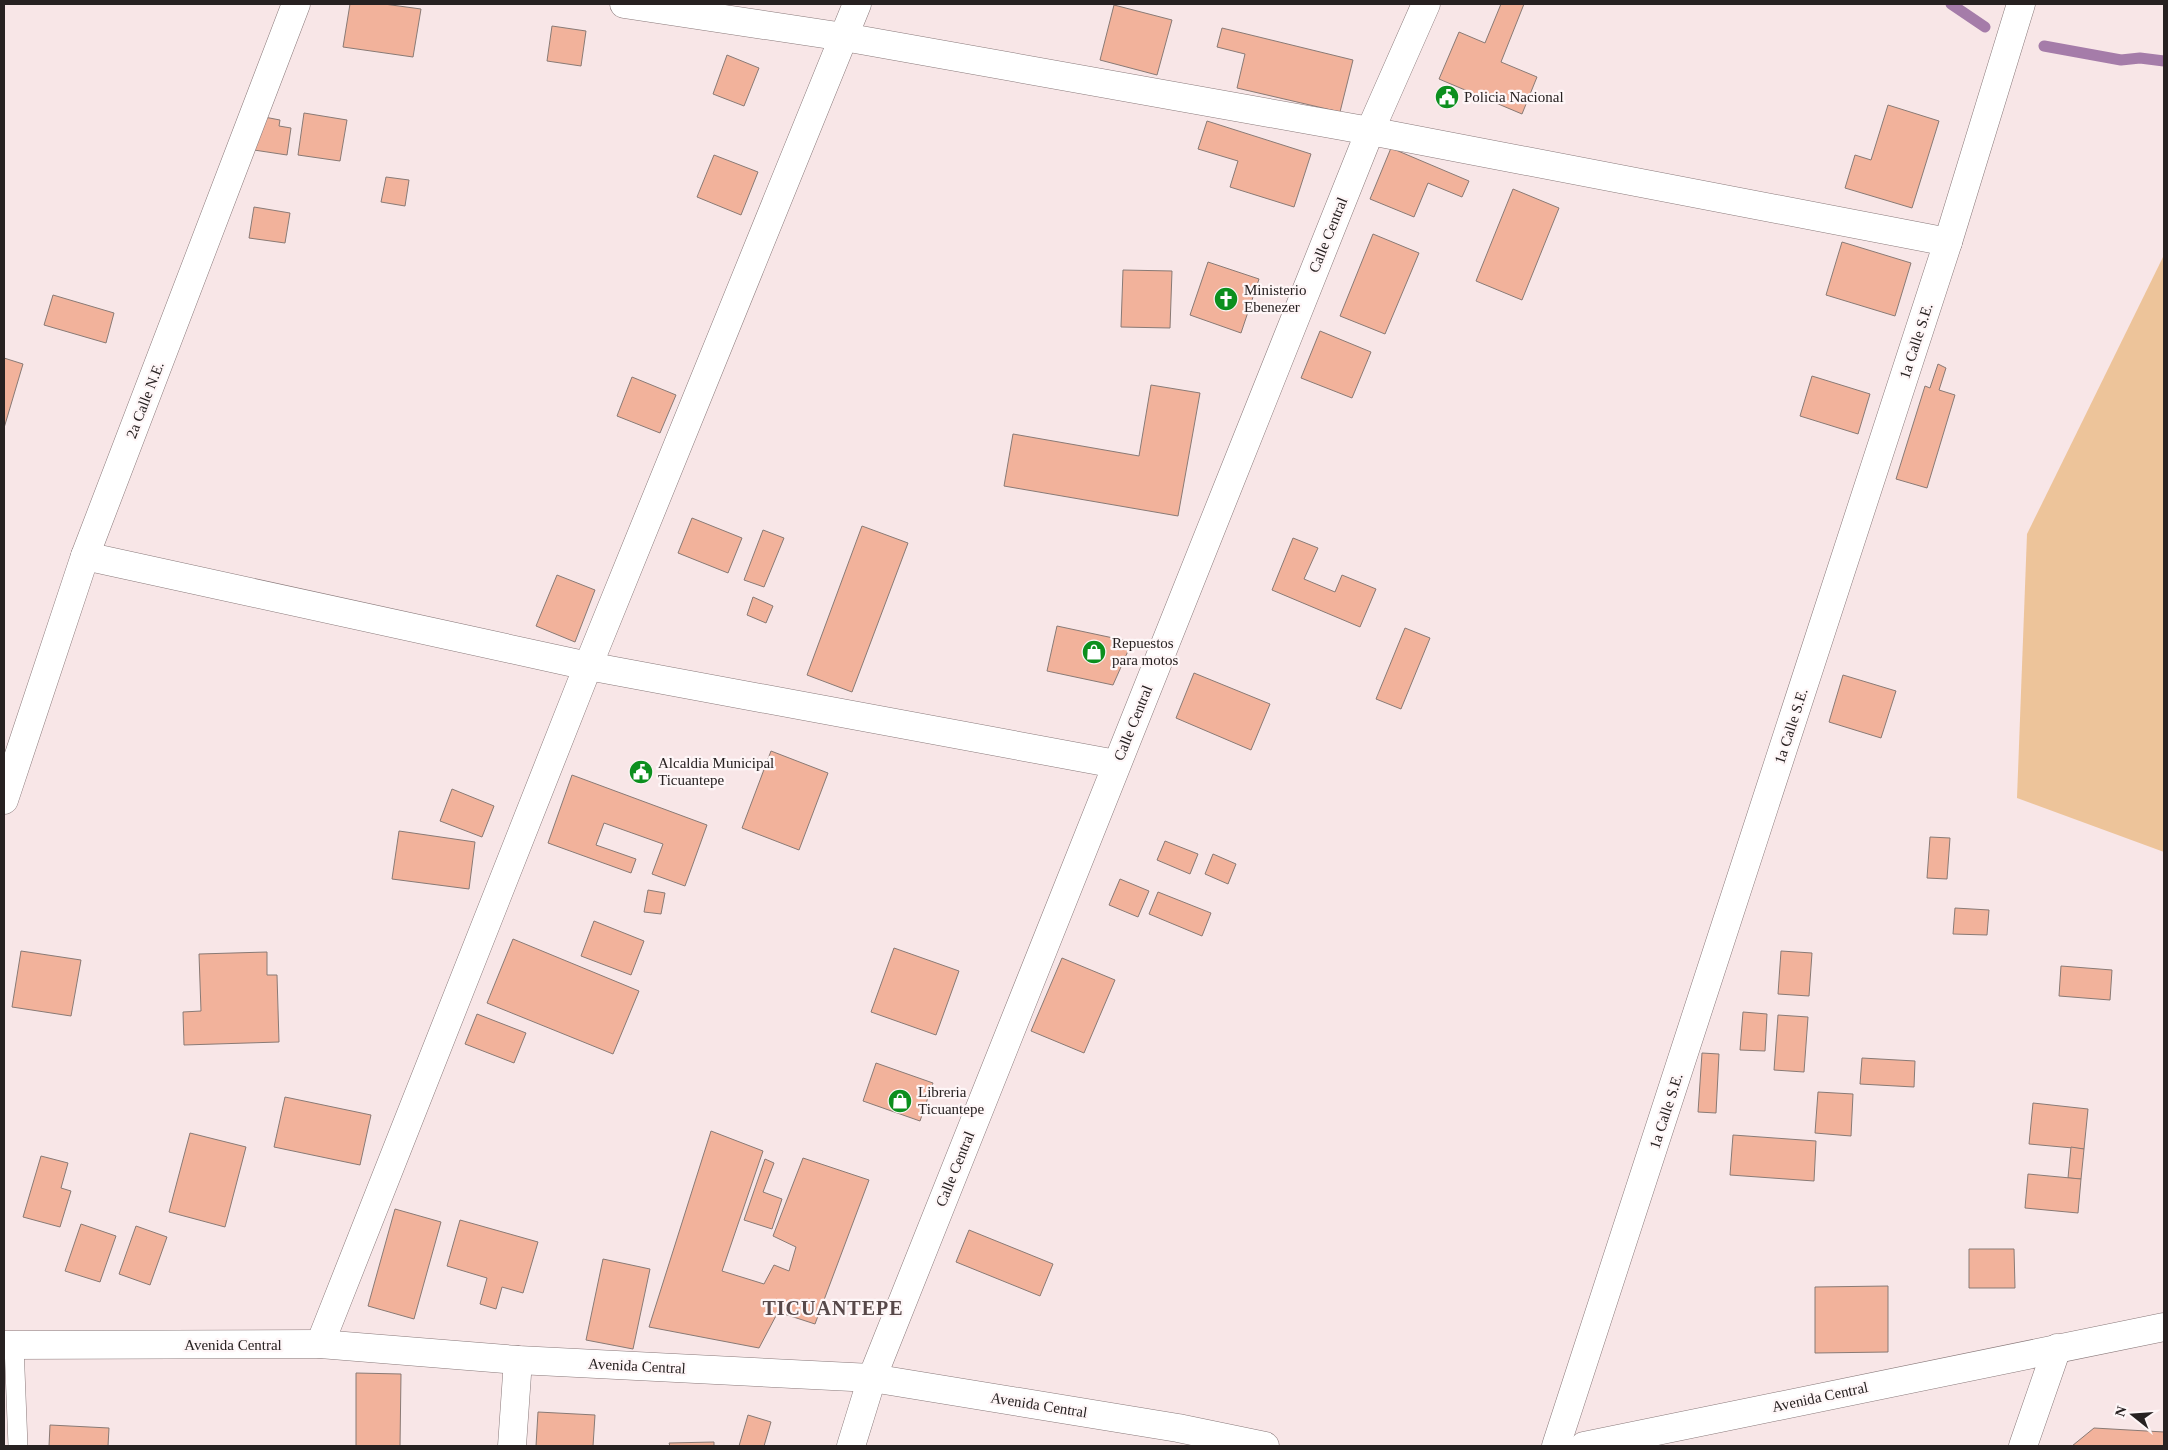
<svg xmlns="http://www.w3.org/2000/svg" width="2168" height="1450" viewBox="0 0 2168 1450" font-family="Georgia,serif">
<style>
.green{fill:#edc49a}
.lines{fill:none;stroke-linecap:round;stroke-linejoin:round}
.stream{stroke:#a57ca9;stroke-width:11}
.building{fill:#f2b29b;stroke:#897a75}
.lane-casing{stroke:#89797a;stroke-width:20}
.street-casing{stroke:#89797a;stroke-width:29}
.lane{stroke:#fff;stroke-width:19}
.street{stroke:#fff;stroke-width:28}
.labels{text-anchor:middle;stroke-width:4.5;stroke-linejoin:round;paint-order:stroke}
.poi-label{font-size:15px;fill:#272121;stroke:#fef6f7;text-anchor:start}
.street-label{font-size:15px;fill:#272121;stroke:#fef6f7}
.district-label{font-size:20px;font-weight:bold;letter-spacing:1px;fill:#574849;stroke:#fef6f7}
</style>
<rect width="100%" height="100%" fill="#f8e6e7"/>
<path class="green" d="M2164,255V852L2017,798L2027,534Z"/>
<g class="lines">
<g class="stream">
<path d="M1951,4L1985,27"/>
<path d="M2044,46L2121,60L2140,58L2164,61"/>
</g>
</g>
<g class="building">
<path d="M350,4H384L421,9L413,57L343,47Z"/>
<path d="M1501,4H1524L1501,62L1537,77L1522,114L1439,79L1459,32L1485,43Z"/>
<path d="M1114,5L1172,20L1157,75L1100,60Z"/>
<path d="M552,26L586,31L581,66L547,61Z"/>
<path d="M1222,28L1353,60L1340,112L1237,88L1245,54L1217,47Z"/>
<path d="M727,55L759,68L744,106L713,94Z"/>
<path d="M1888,105L1939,121L1912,208L1845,188L1855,155L1871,160Z"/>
<path d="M304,113L347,120L340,161L298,155Z"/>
<path d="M259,116L280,120L279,126L291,128L287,155L254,150Z"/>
<path d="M1207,121L1311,154L1294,207L1230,187L1238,161L1198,149Z"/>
<path d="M1391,148L1469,181L1462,197L1428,183L1414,217L1370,199Z"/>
<path d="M714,155L758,172L741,215L697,197Z"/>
<path d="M386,177L409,180L405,206L381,202Z"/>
<path d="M1513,189L1559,208L1522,300L1476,281Z"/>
<path d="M254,207L290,213L285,243L249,238Z"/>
<path d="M1373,234L1419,253L1385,334L1340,316Z"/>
<path d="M1842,242L1911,263L1895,316L1826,295Z"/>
<path d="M1208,262L1259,279L1241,333L1190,315Z"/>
<path d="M1123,270L1172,271L1170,328L1121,327Z"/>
<path d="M53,295L114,313L106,343L44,325Z"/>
<path d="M1320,331L1371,352L1352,398L1301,378Z"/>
<path d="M4,358L23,364L4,428Z"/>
<path d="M1938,364L1946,368L1939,390L1955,395L1927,488L1896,479L1925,386L1930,388Z"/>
<path d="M1812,376L1870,394L1858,434L1800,416Z"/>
<path d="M632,377L676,395L660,433L617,416Z"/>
<path d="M1151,385L1200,393L1178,516L1004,486L1013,434L1139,456Z"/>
<path d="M692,518L742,538L728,573L678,553Z"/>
<path d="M862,526L908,543L852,692L807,675Z"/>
<path d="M763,530L784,538L764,587L744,580Z"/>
<path d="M1293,538L1318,548L1304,579L1335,592L1342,575L1376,589L1360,627L1272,590Z"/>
<path d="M557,575L595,590L575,642L536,626Z"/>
<path d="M753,597L773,606L766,623L747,615Z"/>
<path d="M1057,626L1132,642L1113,685L1047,671Z"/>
<path d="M1405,628L1430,638L1401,709L1376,699Z"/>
<path d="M1194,673L1270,704L1251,750L1176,718Z"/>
<path d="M1843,675L1896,691L1881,738L1829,722Z"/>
<path d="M771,751L828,773L799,850L742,828Z"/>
<path d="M572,775L707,825L685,886L652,874L663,844L604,823L596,845L636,859L631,873L548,843Z"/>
<path d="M452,789L494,806L482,837L440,821Z"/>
<path d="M399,831L475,842L469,889L392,879Z"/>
<path d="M1930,837L1950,838L1947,879L1927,878Z"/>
<path d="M1165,841L1198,854L1190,874L1157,860Z"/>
<path d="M1213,854L1236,864L1228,884L1205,874Z"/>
<path d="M1120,879L1149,891L1138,917L1109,905Z"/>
<path d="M648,890L665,893L661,914L644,912Z"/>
<path d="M1158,892L1211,913L1202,936L1149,914Z"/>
<path d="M1955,908L1989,910L1987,935L1953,934Z"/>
<path d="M594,921L644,941L631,975L581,956Z"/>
<path d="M513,939L639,991L613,1054L487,1003Z"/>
<path d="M894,948L959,971L936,1035L871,1012Z"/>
<path d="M21,951L81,960L71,1016L12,1007Z"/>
<path d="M1781,951L1812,953L1809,996L1778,994Z"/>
<path d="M267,952V975H277L279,1042L184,1045L183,1012L201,1011L199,954Z"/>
<path d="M1062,958L1115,980L1084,1053L1031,1031Z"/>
<path d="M2061,966L2112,970L2110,1000L2059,996Z"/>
<path d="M1743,1012L1767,1014L1765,1051L1740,1050Z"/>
<path d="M477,1014L526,1033L514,1063L465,1044Z"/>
<path d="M1778,1015L1808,1017L1804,1072L1774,1070Z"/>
<path d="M1702,1053L1719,1054L1716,1113L1698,1112Z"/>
<path d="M1862,1058L1915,1061L1914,1087L1860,1084Z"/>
<path d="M876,1063L933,1083L920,1121L863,1101Z"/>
<path d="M1818,1092L1853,1094L1851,1136L1815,1133Z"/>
<path d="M285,1097L371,1115L360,1165L274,1147Z"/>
<path d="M2033,1103L2088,1109L2084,1149L2029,1144Z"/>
<path d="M711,1131L763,1151L722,1271L764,1284L774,1265L789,1271L796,1247L773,1236L803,1158L869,1180L815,1324L778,1312L759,1348L649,1327Z"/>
<path d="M190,1133L246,1147L225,1227L169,1212Z"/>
<path d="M1733,1135L1816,1141L1814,1181L1730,1175Z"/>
<path d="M2071,1147L2084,1149L2081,1179L2068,1178Z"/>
<path d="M41,1156L68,1163L61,1188L71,1191L60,1227L23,1217Z"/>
<path d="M765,1159L774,1163L763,1192L782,1199L772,1229L744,1220Z"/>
<path d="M2028,1174L2081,1179L2078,1213L2025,1208Z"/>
<path d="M395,1209L441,1222L414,1319L368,1306Z"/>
<path d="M460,1220L538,1242L523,1293L502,1287L496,1309L480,1304L487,1278L447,1266Z"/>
<path d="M81,1224L116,1236L100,1282L65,1271Z"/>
<path d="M136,1226L167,1237L150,1285L119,1274Z"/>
<path d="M969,1230L1053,1264L1040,1296L956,1262Z"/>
<path d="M1969,1249H2014L2015,1288H1969Z"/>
<path d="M603,1259L650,1269L633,1349L586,1340Z"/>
<path d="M1888,1286V1352L1815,1353V1287Z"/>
<path d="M356,1373L401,1374L400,1446H356Z"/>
<path d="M538,1412L595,1415L593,1446H536Z"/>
<path d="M748,1415L771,1422L764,1446H739Z"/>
<path d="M50,1425L109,1428L108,1446H49Z"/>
<path d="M2094,1428L2164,1432V1446H2072Z"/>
<path d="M714,1442V1446H670L669,1443Z"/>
</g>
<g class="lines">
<g class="lane-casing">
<path id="lane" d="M14,1345L18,1446"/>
</g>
<g class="street-casing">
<g id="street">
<path d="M624,4L844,37L1370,131L1948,242"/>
<path d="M85,556L588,666L1116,764"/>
<path d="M4,800L85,556L296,4"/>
<path d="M320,1344L588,666L857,4"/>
<path d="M4,1345L320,1344L518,1360L872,1378L1178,1428L1265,1446"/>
<path d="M512,1446L518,1360"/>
<path d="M851,1446L872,1378L1370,131L1426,4"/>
<path d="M1556,1446L1948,242L2021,4"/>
<path d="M1584,1446L2164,1327"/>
<path d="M2023,1446L2057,1348"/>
</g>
</g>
<use href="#lane" class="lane"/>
<use href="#street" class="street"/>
</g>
<defs>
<g id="civic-disc" transform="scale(1.25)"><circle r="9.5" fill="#0c8f1e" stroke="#fef6f7"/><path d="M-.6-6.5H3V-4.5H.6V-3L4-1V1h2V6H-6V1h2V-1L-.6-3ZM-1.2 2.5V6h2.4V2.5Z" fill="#fff"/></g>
<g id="church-disc" transform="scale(1.25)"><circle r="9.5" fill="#0c8f1e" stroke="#fef6f7"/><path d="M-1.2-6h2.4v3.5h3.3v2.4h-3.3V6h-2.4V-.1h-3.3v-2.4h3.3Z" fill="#fff"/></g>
<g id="shop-disc" transform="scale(1.25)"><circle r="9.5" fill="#0c8f1e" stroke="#fef6f7"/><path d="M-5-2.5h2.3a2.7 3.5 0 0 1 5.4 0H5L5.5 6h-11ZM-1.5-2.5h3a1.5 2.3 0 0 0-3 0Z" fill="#fff"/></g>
</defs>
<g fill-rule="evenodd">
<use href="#civic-disc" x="1447" y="97"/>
<use href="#church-disc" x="1226" y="299"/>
<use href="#shop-disc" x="1094" y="652"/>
<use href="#civic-disc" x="641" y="772"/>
<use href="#shop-disc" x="900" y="1101"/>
</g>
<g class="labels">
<g class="poi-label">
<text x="1464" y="102">Policia Nacional</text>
<text x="1244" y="295">Ministerio<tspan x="1244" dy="17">Ebenezer</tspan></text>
<text x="1112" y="648">Repuestos<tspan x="1112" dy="17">para motos</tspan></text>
<text x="658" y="768">Alcaldia Municipal<tspan x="658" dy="17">Ticuantepe</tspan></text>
<text x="918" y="1097">Libreria<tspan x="918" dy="17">Ticuantepe</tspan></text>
</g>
<g class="street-label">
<text transform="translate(1328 235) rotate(-68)" y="5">Calle Central</text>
<text transform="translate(1916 341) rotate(-72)" y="5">1a Calle S.E.</text>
<text transform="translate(145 400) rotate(-69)" y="5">2a Calle N.E.</text>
<text transform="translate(1133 723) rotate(-68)" y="5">Calle Central</text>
<text transform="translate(1791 726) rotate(-72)" y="5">1a Calle S.E.</text>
<text transform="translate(1666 1111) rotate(-72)" y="5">1a Calle S.E.</text>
<text transform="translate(955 1169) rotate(-68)" y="5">Calle Central</text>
<text x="233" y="1350">Avenida Central</text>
<text transform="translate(637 1366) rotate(3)" y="5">Avenida Central</text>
<text transform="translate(1820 1397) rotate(-12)" y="5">Avenida Central</text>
<text transform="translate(1039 1405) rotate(9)" y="5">Avenida Central</text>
</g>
<g class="district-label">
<text x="833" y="1315">TICUANTEPE</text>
</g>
</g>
<rect width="2168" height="1450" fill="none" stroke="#272121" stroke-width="10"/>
<g transform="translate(2133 1415) rotate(287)" stroke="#fef6f7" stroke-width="4" paint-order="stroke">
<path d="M0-4L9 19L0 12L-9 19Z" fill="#272121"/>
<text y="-8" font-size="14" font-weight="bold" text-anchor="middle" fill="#272121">N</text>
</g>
</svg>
